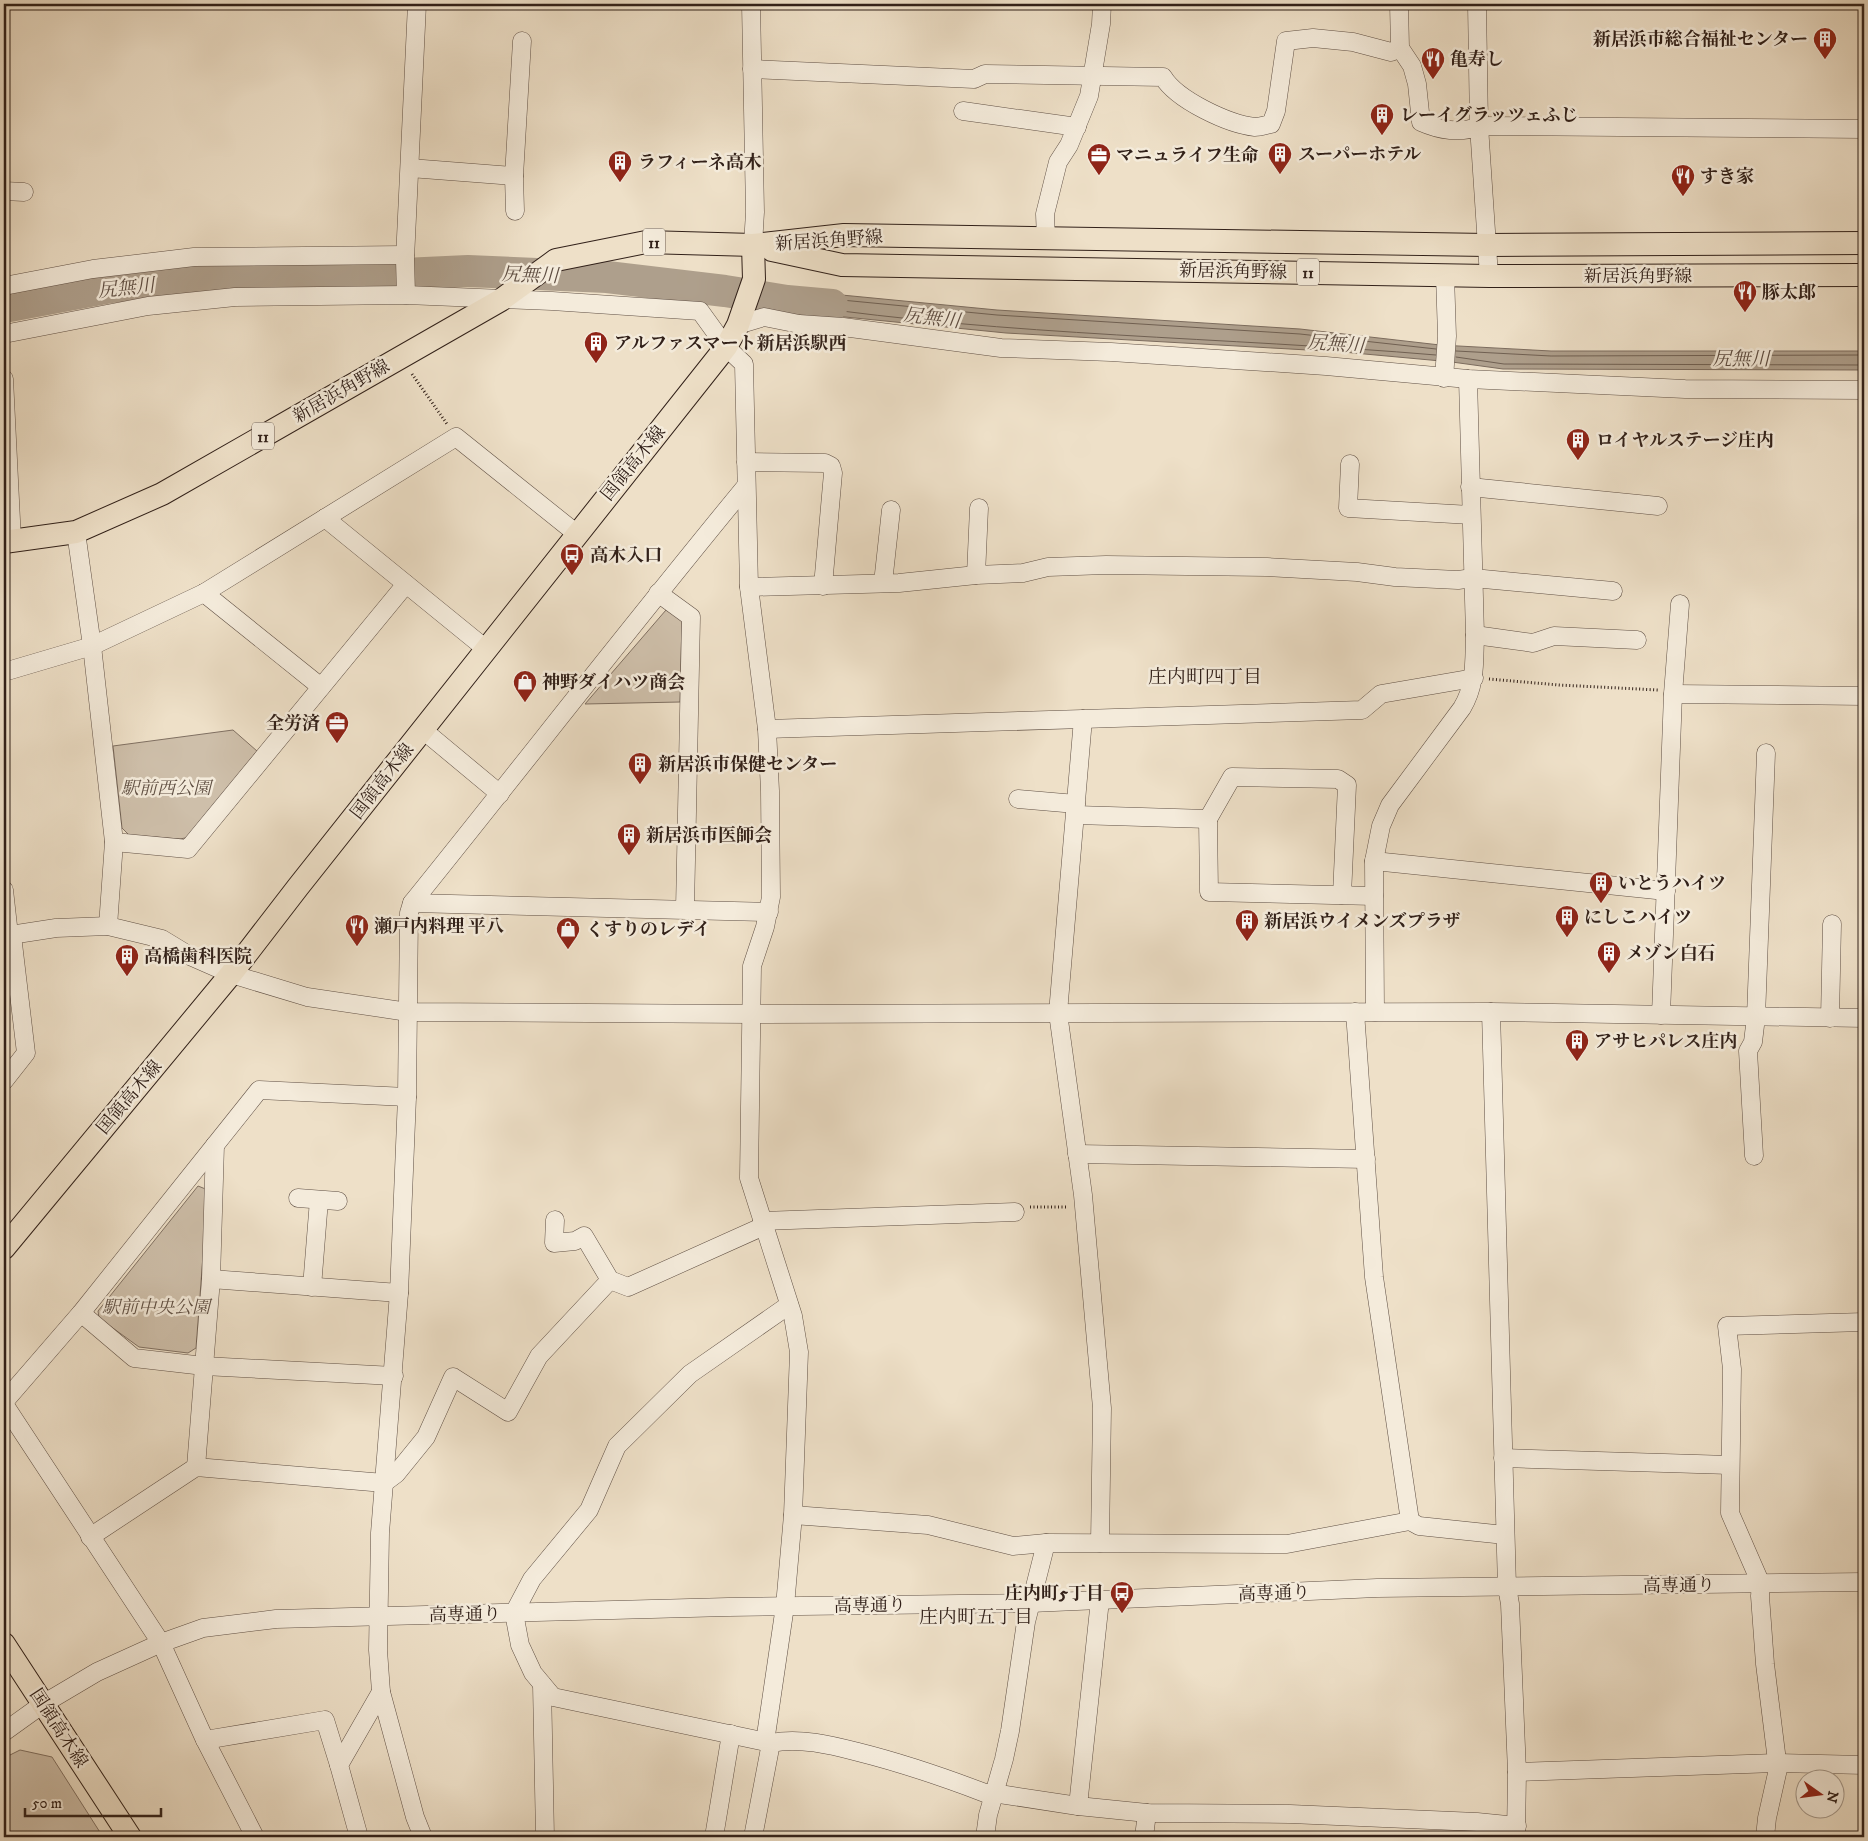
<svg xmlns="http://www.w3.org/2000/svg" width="1868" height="1841" viewBox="0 0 1868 1841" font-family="'IM FELL DW Pica','Noto Serif JP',serif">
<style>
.green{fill:#cebfaa;stroke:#807062}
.water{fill:#ae9f8c;stroke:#7c6c5e}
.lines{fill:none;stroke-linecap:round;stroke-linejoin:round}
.shore{stroke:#706052;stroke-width:1}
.river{stroke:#ae9f8c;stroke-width:32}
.minor-casing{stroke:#605045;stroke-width:19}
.major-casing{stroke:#312019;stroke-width:24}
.path{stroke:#312019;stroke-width:3;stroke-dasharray:1 2.5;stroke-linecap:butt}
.minor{stroke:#f4ebdb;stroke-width:18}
.major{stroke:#eee0c8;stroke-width:22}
.labels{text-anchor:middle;stroke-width:5;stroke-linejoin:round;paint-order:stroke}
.shield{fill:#f4ebdb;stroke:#6c5d53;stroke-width:1}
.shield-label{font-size:16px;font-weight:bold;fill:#312019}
.poi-label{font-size:18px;font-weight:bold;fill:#312019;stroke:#f4ebdb;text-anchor:start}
.street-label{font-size:18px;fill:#312019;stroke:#f4ebdb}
.park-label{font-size:18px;font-style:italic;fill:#605044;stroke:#f4ebdb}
.water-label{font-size:19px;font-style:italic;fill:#5d4c41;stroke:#f4ebdb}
.neighbourhood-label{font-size:19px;fill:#312019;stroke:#f4ebdb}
</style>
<rect width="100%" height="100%" fill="#eee0c8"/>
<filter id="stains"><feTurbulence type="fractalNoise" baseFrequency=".004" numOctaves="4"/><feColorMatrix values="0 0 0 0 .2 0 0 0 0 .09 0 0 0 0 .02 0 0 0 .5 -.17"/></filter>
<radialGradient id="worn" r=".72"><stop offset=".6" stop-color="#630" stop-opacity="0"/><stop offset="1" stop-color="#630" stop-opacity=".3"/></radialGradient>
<g class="green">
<path d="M666,610L682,618L680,702L585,704Z"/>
<path d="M233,730L257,751L190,837L180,839L129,835L122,828L113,746Z"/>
<path d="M198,1186L208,1190L196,1348L188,1353L139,1347L99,1318L98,1311Z"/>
<path d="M20,1750L52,1757L103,1837H4V1758Z"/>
</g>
<path class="water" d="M798,292L821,293L997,310L1300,329L1440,345L1551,351H1864V370L1503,369L1452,362L1343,352L1006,333L835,316L782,307Z"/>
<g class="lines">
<g class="shore">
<path d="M1456,351L1551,356L1864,355"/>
<path d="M1436,355C1223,337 1009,336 798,305L796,302L800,298H821L997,315L1300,334L1436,349"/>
<path d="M1456,357L1504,364L1864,365"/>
</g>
<path class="river" d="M4,307L111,287L241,276L382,275L468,271L607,277L725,291L787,301L832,305"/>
<g class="minor-casing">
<g id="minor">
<path d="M751,4L755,212L753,245"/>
<path d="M1399,4L1400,48L1412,66L1417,84L1421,122C1439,130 1461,134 1479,126L1864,129"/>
<path d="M1477,4L1479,126L1489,276"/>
<path d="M752,69L974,79L985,74L1163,77C1177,100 1228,124 1255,127C1260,127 1266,125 1271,124L1276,111L1286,41L1313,38L1353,42L1391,52L1400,48"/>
<path d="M963,111L1077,127"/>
<path d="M410,168L514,176"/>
<path d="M4,191L24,192"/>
<path d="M515,211L514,176L522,41"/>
<path d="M1046,239L1045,214L1058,162L1069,145L1089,96L1101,24L1102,4"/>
<path d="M4,286L93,269L194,257L405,255"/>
<path d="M406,295L405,259L417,4"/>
<path d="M738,325L764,317L799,324L843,327L1001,348L1111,352L1326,366L1468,379L1685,389L1864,390"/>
<path d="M4,334L148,306L235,297L406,295L552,301L700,311L726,347L744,364L749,587L767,729L770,791L771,897L765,927L752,966L749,1178L793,1316L799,1352L793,1515L785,1606L765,1742"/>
<path d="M1444,378L1447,336L1445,275"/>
<path d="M4,379L12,541"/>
<path d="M746,462L825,463L831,466L833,473L823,586"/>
<path d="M1350,464L1348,508L1471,515"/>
<path d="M1470,487L1658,506"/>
<path d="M325,518L486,649"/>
<path d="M76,532L92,646L114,842L108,926"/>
<path d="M976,575L979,508"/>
<path d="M883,583L891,510"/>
<path d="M749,587L899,583L976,575L1023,573L1048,567L1106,565L1267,567L1357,572L1395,577L1458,580L1473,578L1613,591"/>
<path d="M204,593L321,687"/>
<path d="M658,593L691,617L685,909"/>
<path d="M1475,635L1533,643L1554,636L1637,640"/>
<path d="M4,672L92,646L204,593L456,437L577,534"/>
<path d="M1673,694L1680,604"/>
<path d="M767,729L1083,719"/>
<path d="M423,730L500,794"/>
<path d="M1018,799L1076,804"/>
<path d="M1076,815L1208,819L1209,892L1374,896"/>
<path d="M1208,819L1232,777L1338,779L1347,785L1342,895"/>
<path d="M114,842L188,849L406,584"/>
<path d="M1374,861L1666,891"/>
<path d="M4,890L9,935"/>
<path d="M412,903L769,912"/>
<path d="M4,936L56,928L108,926L162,939L190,956L231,974L307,997L408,1012L751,1014L1491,1012L1864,1018"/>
<path d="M1355,1012L1374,1277L1410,1521"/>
<path d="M1375,1012L1374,861L1381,826L1390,805L1462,708C1476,685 1474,662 1475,635L1468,379"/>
<path d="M1491,1012L1507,1587L1510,1604L1517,1772L1516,1836"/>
<path d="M1661,1015L1673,694L1864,696"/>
<path d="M1830,1018L1832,924"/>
<path d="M4,1081L26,1053L12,935"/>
<path d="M1077,1154L1366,1159"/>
<path d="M1754,1156L1748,1051L1753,1042L1756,1017L1766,753"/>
<path d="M298,1198L338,1201"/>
<path d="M555,1220L554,1243L575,1241L584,1236L610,1280L628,1287L764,1226"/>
<path d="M762,1221L1015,1212"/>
<path d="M211,1279L399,1293"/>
<path d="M312,1287L319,1200"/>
<path d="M789,1305L690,1374L617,1446L589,1510L532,1579L514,1613L520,1645L533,1673L553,1697L771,1743C799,1737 831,1745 858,1752C902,1763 943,1777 985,1793H993L1078,1806L1147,1813L1290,1814L1477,1822L1517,1826"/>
<path d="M81,1313L134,1358L204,1366L394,1376"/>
<path d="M4,1402L81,1313L259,1090L407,1097"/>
<path d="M4,1404L161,1643L205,1740L255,1837"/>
<path d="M1503,1458L1730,1465"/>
<path d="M196,1467L211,1279L215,1145"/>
<path d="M793,1515L928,1525L1013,1546L1046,1543"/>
<path d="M90,1537L196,1467L384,1483L396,1474L426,1437L453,1377L508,1412L539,1356L610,1280"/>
<path d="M1100,1543L1102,1408L1083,1195L1058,1013L1083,719L1362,710L1381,694L1474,678"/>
<path d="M542,1684L545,1837"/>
<path d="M4,1732L43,1704L97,1672L161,1643L203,1628L276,1619L728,1607L1031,1603L1377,1588L1864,1582"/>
<path d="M205,1740L325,1720L339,1765"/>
<path d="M1517,1772L1776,1763L1864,1765"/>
<path d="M1078,1806L1100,1600"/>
<path d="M359,1837L339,1765L381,1692"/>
<path d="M423,1837L415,1817L381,1692L378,1650L380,1533L399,1293L407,1097L409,913L412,903C524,764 633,623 746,486"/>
<path d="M714,1837L731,1734"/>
<path d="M753,1837L771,1743"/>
<path d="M985,1837L988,1815L1004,1759L1010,1731L1026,1622L1046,1543L1287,1544L1410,1521L1419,1526L1505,1535"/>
<path d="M1144,1837L1147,1813"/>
<path d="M1765,1837L1767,1818L1778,1769L1765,1664L1760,1596L1761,1584L1730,1513L1732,1369L1727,1326L1864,1322"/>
</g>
</g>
<g class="major-casing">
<g id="major">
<path d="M772,250L842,265L1489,276L1864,275"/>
<path d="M4,542L76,532L162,494L501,300L556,260L646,242L753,245L844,235L1487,245L1864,243"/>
<path d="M4,1248L231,974L298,887L726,347L738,325L754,279L753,245"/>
<path d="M4,1644L130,1837"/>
</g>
</g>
<g class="path">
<path d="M412,374L447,424"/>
<path d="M1489,679L1559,685L1658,690"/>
<path d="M1030,1207H1068"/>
</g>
<use href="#minor" class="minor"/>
<use href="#major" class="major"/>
</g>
<defs>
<g id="building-pin" transform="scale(1.25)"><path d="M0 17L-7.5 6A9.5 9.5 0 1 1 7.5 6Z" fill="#8f2418" stroke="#f4ebdb"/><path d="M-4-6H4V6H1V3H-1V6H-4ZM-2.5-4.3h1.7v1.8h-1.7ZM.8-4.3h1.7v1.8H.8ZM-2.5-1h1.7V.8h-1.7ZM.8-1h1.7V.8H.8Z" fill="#fff"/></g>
<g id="restaurant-pin" transform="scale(1.25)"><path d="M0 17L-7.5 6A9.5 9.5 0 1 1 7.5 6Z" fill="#8f2418" stroke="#f4ebdb"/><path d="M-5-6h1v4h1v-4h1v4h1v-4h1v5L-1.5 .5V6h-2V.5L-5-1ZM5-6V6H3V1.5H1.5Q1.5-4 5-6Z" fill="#fff"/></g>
<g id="office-pin" transform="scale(1.25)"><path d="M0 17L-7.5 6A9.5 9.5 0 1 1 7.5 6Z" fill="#8f2418" stroke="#f4ebdb"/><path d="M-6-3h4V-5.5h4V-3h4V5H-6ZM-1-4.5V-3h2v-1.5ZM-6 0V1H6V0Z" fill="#fff"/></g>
<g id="bus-pin" transform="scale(1.25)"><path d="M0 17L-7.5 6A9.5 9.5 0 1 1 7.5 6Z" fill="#8f2418" stroke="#f4ebdb"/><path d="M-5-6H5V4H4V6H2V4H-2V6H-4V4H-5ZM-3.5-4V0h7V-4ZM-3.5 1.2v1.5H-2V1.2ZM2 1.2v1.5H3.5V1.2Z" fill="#fff"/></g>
<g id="shop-pin" transform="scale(1.25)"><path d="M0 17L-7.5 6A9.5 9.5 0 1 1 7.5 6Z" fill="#8f2418" stroke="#f4ebdb"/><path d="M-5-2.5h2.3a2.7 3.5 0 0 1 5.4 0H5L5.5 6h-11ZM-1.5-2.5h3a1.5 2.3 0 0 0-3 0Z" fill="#fff"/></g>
</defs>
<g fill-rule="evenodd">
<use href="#building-pin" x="1825" y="39"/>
<use href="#restaurant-pin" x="1433" y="59"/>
<use href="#building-pin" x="1382" y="115"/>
<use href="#building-pin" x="1280" y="154"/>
<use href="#office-pin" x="1099" y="155"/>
<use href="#building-pin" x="620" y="162"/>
<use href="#restaurant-pin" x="1683" y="176"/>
<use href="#restaurant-pin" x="1745" y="292"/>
<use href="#building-pin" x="596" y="343"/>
<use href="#building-pin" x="1578" y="440"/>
<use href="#bus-pin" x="572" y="555"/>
<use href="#shop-pin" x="525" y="682"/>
<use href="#office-pin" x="337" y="723"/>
<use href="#building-pin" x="640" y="764"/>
<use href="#building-pin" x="629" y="835"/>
<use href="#building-pin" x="1601" y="883"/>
<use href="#building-pin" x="1567" y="917"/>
<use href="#building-pin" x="1247" y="921"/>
<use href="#restaurant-pin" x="357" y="926"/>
<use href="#shop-pin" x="568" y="929"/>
<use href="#building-pin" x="1609" y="953"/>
<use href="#building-pin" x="127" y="956"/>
<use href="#building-pin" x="1577" y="1041"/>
<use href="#bus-pin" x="1122" y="1593"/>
</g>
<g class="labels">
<g class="shield">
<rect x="643" y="228.5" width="22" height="27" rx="4"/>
<rect x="1297" y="258.5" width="22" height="27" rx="4"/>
<rect x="252" y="422.5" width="22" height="27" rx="4"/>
</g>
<g class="shield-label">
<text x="654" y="248">11</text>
<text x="1308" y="278">11</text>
<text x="263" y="442">11</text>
</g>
<g class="poi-label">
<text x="1808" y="45" text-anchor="end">新居浜市総合福祉センター</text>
<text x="1450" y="65">亀寿し</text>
<text x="1400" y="121">レーイグラッツェふじ</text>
<text x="1298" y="160">スーパーホテル</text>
<text x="1116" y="161">マニュライフ生命</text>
<text x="638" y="168">ラフィーネ高木</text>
<text x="1700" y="182">すき家</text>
<text x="1762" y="298">豚太郎</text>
<text x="614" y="349">アルファスマート新居浜駅西</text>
<text x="1596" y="446">ロイヤルステージ庄内</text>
<text x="590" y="561">高木入口</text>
<text x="542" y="688">神野ダイハツ商会</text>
<text x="320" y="729" text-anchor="end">全労済</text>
<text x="658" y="770">新居浜市保健センター</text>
<text x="646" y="841">新居浜市医師会</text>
<text x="1618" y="889">いとうハイツ</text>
<text x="1584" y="923">にしこハイツ</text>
<text x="1264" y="927">新居浜ウイメンズプラザ</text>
<text x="374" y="932">瀬戸内料理 平八</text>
<text x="586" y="935">くすりのレデイ</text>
<text x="1626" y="959">メゾン白石</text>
<text x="144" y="962">高橋歯科医院</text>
<text x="1594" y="1047">アサヒパレス庄内</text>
<text x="1104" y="1599" text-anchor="end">庄内町5丁目</text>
</g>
<g class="street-label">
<text transform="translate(829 240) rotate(-4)" y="6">新居浜角野線</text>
<text transform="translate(1233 271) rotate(1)" y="6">新居浜角野線</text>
<text x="1638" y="282">新居浜角野線</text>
<text transform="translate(341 391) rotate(-30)" y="6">新居浜角野線</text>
<text transform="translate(633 463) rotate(-51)" y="6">国領高木線</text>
<text transform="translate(382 781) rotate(-52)" y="6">国領高木線</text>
<text transform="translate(129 1097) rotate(-50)" y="6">国領高木線</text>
<text transform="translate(1679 1585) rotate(-1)" y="6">高専通り</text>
<text transform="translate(1274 1593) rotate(-2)" y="6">高専通り</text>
<text transform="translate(870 1605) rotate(-1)" y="6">高専通り</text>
<text transform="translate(465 1614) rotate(-1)" y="6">高専通り</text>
<text transform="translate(59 1728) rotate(57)" y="6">国領高木線</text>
</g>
<g class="park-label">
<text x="166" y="794">駅前西公園</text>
<text x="156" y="1313">駅前中央公園</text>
</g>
<g class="water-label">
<text transform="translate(530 274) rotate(2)" y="7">尻無川</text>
<text transform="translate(126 287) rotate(-6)" y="7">尻無川</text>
<text transform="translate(932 317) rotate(7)" y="7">尻無川</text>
<text transform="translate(1336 343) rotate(4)" y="7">尻無川</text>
<text x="1741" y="365">尻無川</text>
</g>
<g class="neighbourhood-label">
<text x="1205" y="683">庄内町四丁目</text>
<text x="976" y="1623">庄内町五丁目</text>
</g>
</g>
<rect width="1868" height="1841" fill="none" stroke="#eee0c8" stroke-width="20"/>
<rect x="5" y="5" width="1858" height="1831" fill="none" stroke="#312019" stroke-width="2.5"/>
<rect x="10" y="10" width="1848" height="1821" fill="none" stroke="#312019"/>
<g transform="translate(1820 1794) rotate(104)"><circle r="24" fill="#f4ebdb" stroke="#a69a8d"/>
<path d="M0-4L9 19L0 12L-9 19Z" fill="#8f2418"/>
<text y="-8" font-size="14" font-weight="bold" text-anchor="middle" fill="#312019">N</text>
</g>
<path d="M25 1808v8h136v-8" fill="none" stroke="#312019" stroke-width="2.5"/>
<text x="32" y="1808" font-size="15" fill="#312019" stroke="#f4ebdb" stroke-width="4" paint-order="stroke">50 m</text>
<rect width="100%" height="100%" filter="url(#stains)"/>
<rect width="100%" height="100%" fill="url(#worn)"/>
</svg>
